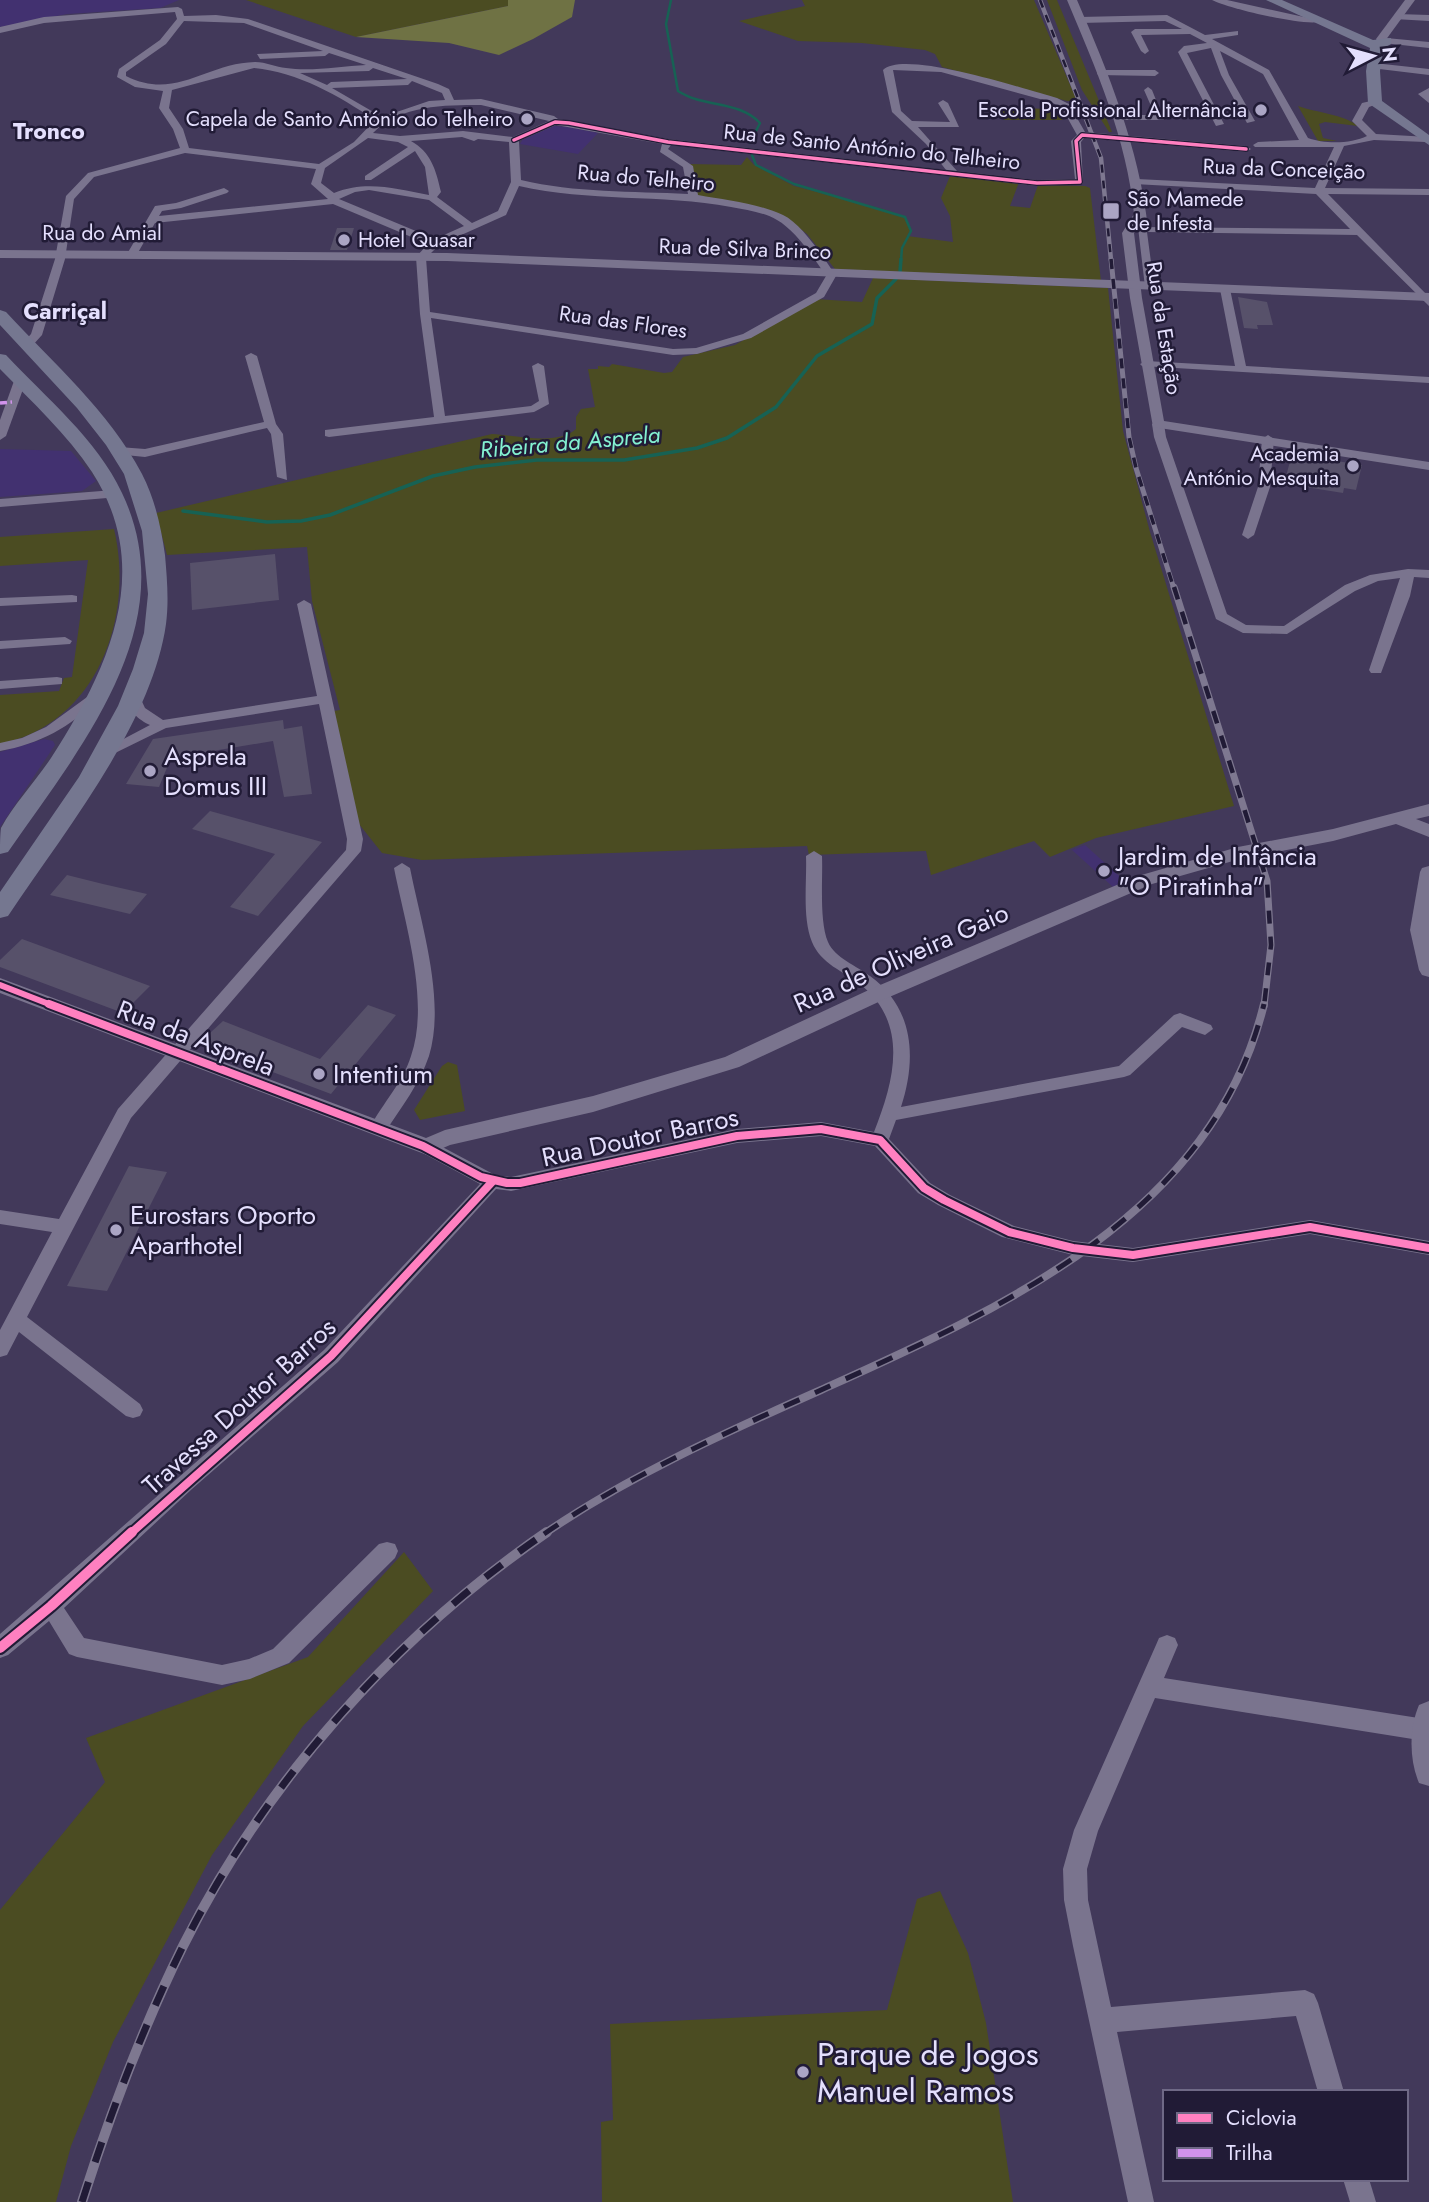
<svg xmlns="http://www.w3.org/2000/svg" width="1429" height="2202" viewBox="0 0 1429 2202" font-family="Jost,sans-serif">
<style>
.built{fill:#423170}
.green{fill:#4b4c22}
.forest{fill:#6f7244}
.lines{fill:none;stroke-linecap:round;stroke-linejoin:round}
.stream-far1{stroke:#176254;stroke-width:2.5}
.stream{stroke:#176254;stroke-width:3.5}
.building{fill:#57516a}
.minor{fill:#7a748e;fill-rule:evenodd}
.tertiary{fill:#7a748e;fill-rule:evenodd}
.secondary{fill:#7a748e;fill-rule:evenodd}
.primary{fill:#757790;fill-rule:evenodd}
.rail-far4-casing{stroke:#7e7890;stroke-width:4.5}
.rail-far3-casing{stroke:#7e7890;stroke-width:5}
.rail-far2-casing{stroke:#7e7890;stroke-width:7}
.rail-far1-casing{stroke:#7e7890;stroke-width:8}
.rail-casing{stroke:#7e7890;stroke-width:10}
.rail-far4{stroke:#211b36;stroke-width:2.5;stroke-dasharray:8;stroke-linecap:butt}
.rail-far3{stroke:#211b36;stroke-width:3.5;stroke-dasharray:10;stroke-linecap:butt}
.rail-far2{stroke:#211b36;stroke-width:4.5;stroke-dasharray:13;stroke-linecap:butt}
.rail-far1{stroke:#211b36;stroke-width:5;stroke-dasharray:17;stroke-linecap:butt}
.rail{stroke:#211b36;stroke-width:7;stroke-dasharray:21;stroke-linecap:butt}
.quiet{stroke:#d193ec;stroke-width:3.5;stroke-dasharray:7 3.5;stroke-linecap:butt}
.cycleway-far3-casing{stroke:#211b36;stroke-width:6}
.cycleway-far2-casing{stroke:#211b36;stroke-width:10}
.cycleway-far1-casing{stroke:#211b36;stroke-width:12}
.cycleway-casing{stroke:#211b36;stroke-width:14}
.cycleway-far3{stroke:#ff80c0;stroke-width:3.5}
.cycleway-far2{stroke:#ff80c0;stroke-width:6}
.cycleway-far1{stroke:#ff80c0;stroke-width:8}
.cycleway{stroke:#ff80c0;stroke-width:10}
.poi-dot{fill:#aba5c4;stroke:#211b36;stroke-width:2.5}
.labels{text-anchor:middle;stroke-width:5;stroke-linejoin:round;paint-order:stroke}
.far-poi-label{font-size:21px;fill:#e4dffd;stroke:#211b36;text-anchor:end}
.far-street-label{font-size:21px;fill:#e4dffd;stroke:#211b36}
.far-neighbourhood-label{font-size:23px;font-weight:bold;fill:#e4dffd;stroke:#211b36}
.far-water-label{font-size:23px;font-style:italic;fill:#84f1d1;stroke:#211b36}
.poi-label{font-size:26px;fill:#e4dffd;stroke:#211b36;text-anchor:start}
.street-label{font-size:26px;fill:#e4dffd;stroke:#211b36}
.near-poi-label{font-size:32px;fill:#e4dffd;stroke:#211b36;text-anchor:start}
</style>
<rect width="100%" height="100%" fill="#42395a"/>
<g class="built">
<path d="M0,0H179L160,8L67,14L0,27Z"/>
<path d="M554,126L567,127L598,133L578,154L520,144L523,139Z"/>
<path d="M0,449L71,451L96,481L82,491L0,497Z"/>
<path d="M44,739L53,741L55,745L0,827V752Z"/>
<path d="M1085,845L1126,882L1113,887L1072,850Z"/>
</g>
<g class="green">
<path d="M246,0H508V6L356,37Z"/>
<path d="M802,0H1034L1077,101H1067L942,67L935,54L925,50L862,43L798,41L739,21L805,6Z"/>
<path d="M1047,0H1057L1112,132H1109L1082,90Z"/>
<path d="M1298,106C1318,113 1343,114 1358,126L1325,122L1319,124L1323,138L1337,141H1318Z"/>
<path d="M1002,108L1059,109L1062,120H1004Z"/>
<path d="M747,157L754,165L794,186L890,211L905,218L911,229L907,236L953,242L950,216L941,198L950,176L1019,182L1010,206L1030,208L1038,185L1085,186L1090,188L1101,281L835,269L807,234L784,216L697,196L689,164L741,165Z"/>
<path d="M873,278L1108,288L1123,431L1150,532L1234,806L1096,838L1050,857L1034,841L931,875L926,851L809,855L807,846L422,860L382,853L359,824L334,711L340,710L312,601L307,547L167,555L156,513L492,434C516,435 557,446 576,429V417L581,409L595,407L588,369H598V366L609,367L612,364L664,373L672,372L683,357L735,345L815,299L862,302Z"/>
<path d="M114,529C135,617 97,724 0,744V695L59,691L64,678L72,677L88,560L0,566V537Z"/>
<path d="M448,1062L457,1065L465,1111L420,1120L414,1110L442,1066Z"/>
<path d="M404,1552L433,1591L303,1726L212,1855L113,2042L71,2146L56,2202H0V1910L105,1782L86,1738L308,1657Z"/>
<path d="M940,1891L968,1953L986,2023L1013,2202H602L601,2122L613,2120L610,2024L887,2010L917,1899Z"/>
</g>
<path class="forest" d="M508,0H575L572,17L533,39L499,55L449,43L356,37L508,6Z"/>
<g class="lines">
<g class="stream-far1">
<path d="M671,0L666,24L678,91C704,108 738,100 760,123L750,143"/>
<path d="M752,155L756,165L794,184L905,217L911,231L902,248L901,260"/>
</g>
<g class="stream">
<path d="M900,272L901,259"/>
<path d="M183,511L267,522L301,521L330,515L433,476L475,467L537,460H624L697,448L727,438L776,407L817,356L872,324L877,298L896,279"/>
</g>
</g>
<g class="building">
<path d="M337,228H354L347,250H330Z"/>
<path d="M1238,297L1267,302L1273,325H1257L1258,329L1244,328Z"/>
<path d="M1292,454L1362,465L1356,490L1344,488L1343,493L1293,485L1294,481L1285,480Z"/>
<path d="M275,554L279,600L192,610L190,563Z"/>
<path d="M283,720L284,729L302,726L312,794L284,797L273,741L171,758L159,787L126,784L153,739Z"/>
<path d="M210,811L322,842L258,916L230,907L275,854L192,829Z"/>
<path d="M67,875L103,884L147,894L130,914L50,895Z"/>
<path d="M22,939L150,986L123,1013L0,967V960Z"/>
<path d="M368,1005L396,1015L331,1094L198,1044L223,1021L320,1059Z"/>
<path d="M129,1166L167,1172L107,1291L67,1286Z"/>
</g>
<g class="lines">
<g class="minor">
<path d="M1212,0H1227L1322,21C1309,28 1227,8 1212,0Z"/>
<path d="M178,7L182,9L184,16L216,15L248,19L438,84L449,89L454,100L481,99L554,116L558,119L668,139L946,170L926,144L892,112L883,70C904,49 1027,90 1057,98L1069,104L1085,132L1246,146L1251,149L1246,152L1084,138L1081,142L1083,184L1037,186L671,145L668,149L693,166L698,195C725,200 757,203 783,215C802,224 824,258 836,276L824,297L751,338L697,354L673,355L431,318L445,416L531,406L539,401L532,366L538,363L544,366L549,404L534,412L329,437L325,436V430L434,417L420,314L416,257L428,244L333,204L155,223L136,256L127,254L155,206L176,203L224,188L229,191L227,193L181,208L162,211L159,216L328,199L311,184L316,169L185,153L94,177L74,199L65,259L42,335L32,346L22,344L31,334L55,259L66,196L88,173L180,148L173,129L159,108L163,91L135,87L117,77L119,69L160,40L177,19L175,12L44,23L0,33V27L44,17ZM184,21L244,23L323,51L257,54L260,59L325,56L329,53L366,65C341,66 311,72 286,68C276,67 266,62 255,62C206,63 176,101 126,76V72L166,44ZM254,68C298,72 339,96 375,120L354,142L319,164L189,148L183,129L169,108L172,90ZM373,68L407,79L331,82L327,85L300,73L369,71ZM893,70L941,72L1051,102L1062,108L1077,135L1071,141L1075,179L1037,180L957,171L918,127H959L948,103L943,100L938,103L950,122L912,121L901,111ZM412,81L442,93L445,100L429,101L382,117L332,88L408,85ZM481,105L549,121L513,137L463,131L400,136L373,133C401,105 444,105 481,105ZM556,125L662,144L660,152L683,167L688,194C632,191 575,193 521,180L519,141ZM462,137L474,141L478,139L509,142L511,182L498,211L472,223L437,197L441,192C436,170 431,152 411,141ZM368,138L398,142L408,147L365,176V180H371L415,151L425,167L429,195C396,189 367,180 334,193L321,183L325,168ZM519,186C589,202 661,194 731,207C746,210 764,212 777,220C795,230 815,259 826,276L816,293L743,334L696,348L673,349L430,312L426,258L439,245L506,215ZM369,190L429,200L464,226L435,239L339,199L355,192Z"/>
<path d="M1397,14L1429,15V21L1394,19Z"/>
<path d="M1167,15L1205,35L1238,31V35L1212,39L1269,70L1308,138C1324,144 1351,144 1367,136L1352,121L1362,103L1375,100L1380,103L1369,107L1362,120L1376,134L1429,137V141L1426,142L1374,140L1344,146L1325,188L1429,189V195L1328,194L1429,297V306L1357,235L1147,232L1154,285L1145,287L1138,227L1350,229L1316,194L1134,184L1132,182L1137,179L1315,188L1334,147H1255L1253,145L1258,142L1299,140L1263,74L1220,51L1229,75L1255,121L1247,123L1221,75L1211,48L1187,53L1224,124L1216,126L1178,52L1184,46L1207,43L1190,34L1141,35L1149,51L1145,54L1141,51L1131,32L1135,29H1182L1165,21L1080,23L1076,20L1080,17Z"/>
<path d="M1386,38L1429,42V48L1383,43Z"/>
<path d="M1374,63L1429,69V75L1371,68L1370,66Z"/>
<path d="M1101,70H1155L1159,73L1155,76L1098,75L1097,73Z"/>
<path d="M1148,87L1152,90L1164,120H1115V116L1118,115H1155L1144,90Z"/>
<path d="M1429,88V103L1418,94Z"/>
<path d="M1225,286L1230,289L1246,366L1429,377V383L1142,366L1140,364L1146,361L1235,366L1220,289Z"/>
<path d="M251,353L257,356L276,424L283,434L287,480L277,477L271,434L267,428L145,457L115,454L113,451L119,447L145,449L264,422L245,356Z"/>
<path d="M20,378L26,381L6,436L0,440V420L14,381Z"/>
<path d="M1158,420L1164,424L1166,437L1227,614L1246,625L1284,626L1345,585L1370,575L1408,569L1429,570V578L1414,577L1410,596L1381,673H1371L1369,670L1400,578L1378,581L1355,591L1287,634L1243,633L1216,619L1154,437L1152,424Z"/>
<path d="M1268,435L1274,439L1270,487L1254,535L1248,539L1242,535L1258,487L1262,439Z"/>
<path d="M72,595L77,596V602L0,606V598Z"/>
<path d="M304,600L311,604L363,839L361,851L131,1118L27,1317L140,1404L143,1410L140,1416L133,1418L126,1416L19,1332L7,1355L0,1357V1330L52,1232L0,1224V1210L59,1219L118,1109L346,850L347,839L319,704L166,728L109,756H99L97,753L150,725C137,719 124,707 128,693H138L145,708L163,720L317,696L297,604Z"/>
<path d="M65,637L72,641L70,644L0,649V641Z"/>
<path d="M57,677L62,678V684L0,689V681Z"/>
<path d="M94,692L101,696L99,699C70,727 40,744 0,751V743L22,738L46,727Z"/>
<path d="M814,851L822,856C823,879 819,921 828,942C835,958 857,966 870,976C914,1008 917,1058 901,1107L1119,1066L1174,1015L1180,1013L1211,1025L1213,1029L1205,1035L1182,1027L1130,1075L1124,1077L896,1120L889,1139L930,1183L950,1195L1014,1226L1073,1241L1133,1248L1310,1220L1429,1241V1255L1310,1234L1133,1262L1073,1255L1002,1237L938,1205L918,1193L875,1146L821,1136L737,1143L511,1191L496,1189L338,1362L192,1489L64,1608L84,1638L222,1665L249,1659L273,1649L379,1544L387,1542L395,1544L398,1551L395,1558L289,1663L250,1679L222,1685L77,1657L69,1654L49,1621L8,1655L0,1658V1634L324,1350L480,1184L421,1152L418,1147L421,1142H433L495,1175L511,1177L737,1129L821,1122L874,1132C894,1081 910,1024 860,984C843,971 821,964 812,942C802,917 807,882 806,856Z"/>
<path d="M402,863L410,868C421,924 446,1000 429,1056C420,1083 401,1108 385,1132H373L370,1127C383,1103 403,1082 411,1056C430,1001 405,924 394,868Z"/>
<path d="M1167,1635L1175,1638L1178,1645L1164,1678L1425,1719L1429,1721V1739L1425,1741L1155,1698L1098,1831L1087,1869L1088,1900L1111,2007L1305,1990L1314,1994L1318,2003L1344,2092H1318L1296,2016L1117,2032L1154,2202H1128L1073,1946L1064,1900L1063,1869L1074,1830L1156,1645L1159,1638Z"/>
<path d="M1343,2179H1369L1376,2202H1350Z"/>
</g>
<g class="tertiary">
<path d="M1067,0H1077C1109,74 1139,148 1148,228L1142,232L1137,229L1134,233L1142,298L1164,421L1429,462V470L1153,427L1130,298L1122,233L1134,214C1127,139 1096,69 1067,0Z"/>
<path d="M1405,0H1415L1385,41H1377L1376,39Z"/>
<path d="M114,490L119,491L121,494L119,497L0,507V499Z"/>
<path d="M1429,804V816L1416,819L1429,824V837L1396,824L1333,841L1240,859L1152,884L887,998L739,1067L593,1112L450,1145L427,1155L0,993V978L426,1138L445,1130L593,1096L725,1057L873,988L1138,876L1238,847L1333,829Z"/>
<path d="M1429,866V977L1422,975L1419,970L1410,930L1420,872L1422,868Z"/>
<path d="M1429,1701V1786L1419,1783C1409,1759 1409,1728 1419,1705Z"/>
</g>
<path class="secondary" d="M0,250L447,253L1429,293V301L447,261L0,258Z"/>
<g class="primary">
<path d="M1266,0H1282L1373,40L1391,38V44L1383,49L1380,71L1382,101L1429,135V145L1368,103L1366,71L1370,48Z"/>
<path d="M0,310L6,312C53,363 109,411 142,474C155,499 161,527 165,555C167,578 169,601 166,624C152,724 64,832 8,916L0,918V892L79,777L118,706L133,669L144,633L148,594L142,531L124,474L106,445L77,408L0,325Z"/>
<path d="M0,354L6,355C46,398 97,439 122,493C185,625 80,748 8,852L0,854C0,847 0,835 1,828C14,804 35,782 51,758C107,671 156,571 92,472C67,434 32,402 0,369Z"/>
</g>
<g class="rail-far4-casing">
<path id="rail-far4" d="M1040,0L1101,158L1111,260"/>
</g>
<g class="rail-far3-casing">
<path id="rail-far3" d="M1111,259L1129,437L1136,468L1174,589"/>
</g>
<g class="rail-far2-casing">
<path id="rail-far2" d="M1174,587L1267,881L1271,945L1264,1006"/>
</g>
<g class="rail-far1-casing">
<path id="rail-far1" d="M544,1534C630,1475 727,1432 821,1390C1001,1309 1213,1215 1264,1004"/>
</g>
<g class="rail-casing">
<path id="rail" d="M82,2202C110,2114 142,2029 183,1946C265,1782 395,1636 547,1532"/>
</g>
<use href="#rail-far4" class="rail-far4"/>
<use href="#rail-far3" class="rail-far3"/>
<use href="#rail-far2" class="rail-far2"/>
<use href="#rail-far1" class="rail-far1"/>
<use href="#rail" class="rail"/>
<path class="quiet" d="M0,403L12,402"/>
<g class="cycleway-far3-casing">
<path id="cycleway-far3" d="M514,140L555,122L569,123L668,142L1037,183L1080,182L1076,141L1082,135L1246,149"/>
</g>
<g class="cycleway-far2-casing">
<path id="cycleway-far2" d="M0,985L54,1006"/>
</g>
<g class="cycleway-far1-casing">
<g id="cycleway-far1">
<path d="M49,1004L423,1146L481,1177L507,1183H520L737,1136L821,1129L880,1140L924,1188L944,1200L1009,1232L1073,1248L1133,1255L1310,1227L1429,1248"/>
<path d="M130,1534L331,1356L492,1182"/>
</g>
</g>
<g class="cycleway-casing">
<path id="cycleway" d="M0,1648L51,1606L132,1532"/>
</g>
<use href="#cycleway-far3" class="cycleway-far3"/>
<use href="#cycleway-far2" class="cycleway-far2"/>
<use href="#cycleway-far1" class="cycleway-far1"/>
<use href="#cycleway" class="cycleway"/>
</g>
<g class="poi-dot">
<circle cx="1261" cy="110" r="7"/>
<circle cx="527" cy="119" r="7"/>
<rect x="1102" y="202" width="18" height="18" rx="3.5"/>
<circle cx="344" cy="240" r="7"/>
<circle cx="1353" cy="466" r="7"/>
<circle cx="150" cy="771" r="7"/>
<circle cx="1104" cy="871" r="7"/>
<circle cx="319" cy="1074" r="7"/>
<circle cx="116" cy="1230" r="7"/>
<circle cx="803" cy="2072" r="7"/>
</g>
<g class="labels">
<g class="far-poi-label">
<text x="1247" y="117">Escola Profissional Alternância</text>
<text x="513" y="126">Capela de Santo António do Telheiro</text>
<text x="1127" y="206" text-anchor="start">São Mamede<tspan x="1127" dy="24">de Infesta</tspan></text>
<text x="358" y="247" text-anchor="start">Hotel Quasar</text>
<text x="1339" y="461">Academia<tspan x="1339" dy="24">António Mesquita</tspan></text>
</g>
<g class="far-street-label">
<text transform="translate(872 147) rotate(6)" y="7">Rua de Santo António do Telheiro</text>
<text transform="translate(1284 169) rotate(2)" y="7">Rua da Conceição</text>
<text transform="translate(646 178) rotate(5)" y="7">Rua do Telheiro</text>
<text x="102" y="240">Rua do Amial</text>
<text transform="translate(745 249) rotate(2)" y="7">Rua de Silva Brinco</text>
<text transform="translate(623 322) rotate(8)" y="7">Rua das Flores</text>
<text transform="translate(1164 328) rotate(81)" y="7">Rua da Estação</text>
</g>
<g class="far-neighbourhood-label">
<text x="49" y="139">Tronco</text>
<text x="65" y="319">Carriçal</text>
</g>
<g class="far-water-label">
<text transform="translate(570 442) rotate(-5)" y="8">Ribeira da Asprela</text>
</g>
<g class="poi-label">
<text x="164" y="765">Asprela<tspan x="164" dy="30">Domus III</tspan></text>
<text x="1118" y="865">Jardim de Infância<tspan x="1118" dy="30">"O Piratinha"</tspan></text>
<text x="333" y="1083">Intentium</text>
<text x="130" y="1224">Eurostars Oporto<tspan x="130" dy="30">Aparthotel</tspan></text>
</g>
<g class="street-label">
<text transform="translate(901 958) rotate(-24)" y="9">Rua de Oliveira Gaio</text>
<text transform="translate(196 1038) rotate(21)" y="9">Rua da Asprela</text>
<text transform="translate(640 1137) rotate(-12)" y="9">Rua Doutor Barros</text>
<text transform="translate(239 1406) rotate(-42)" y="9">Travessa Doutor Barros</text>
</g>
<g class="near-poi-label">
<text x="817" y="2065">Parque de Jogos<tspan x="817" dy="37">Manuel Ramos</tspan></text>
</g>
</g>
<rect x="1163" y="2090" width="245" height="91" fill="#211b36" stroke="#6f6986" stroke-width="2"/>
<rect x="1177" y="2113" width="35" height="10" fill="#ff80c0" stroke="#6f6986" stroke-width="2"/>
<text x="1226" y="2125" font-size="21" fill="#e4dffd">Ciclovia</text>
<rect x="1177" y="2148" width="35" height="10" fill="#d193ec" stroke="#6f6986" stroke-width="2"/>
<text x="1226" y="2160" font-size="21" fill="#e4dffd">Trilha</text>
<g transform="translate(1373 56) rotate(84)" stroke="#211b36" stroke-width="5" paint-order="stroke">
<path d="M0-5L12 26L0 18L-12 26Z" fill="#e4dffd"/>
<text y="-10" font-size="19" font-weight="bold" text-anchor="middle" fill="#e4dffd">N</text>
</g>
</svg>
